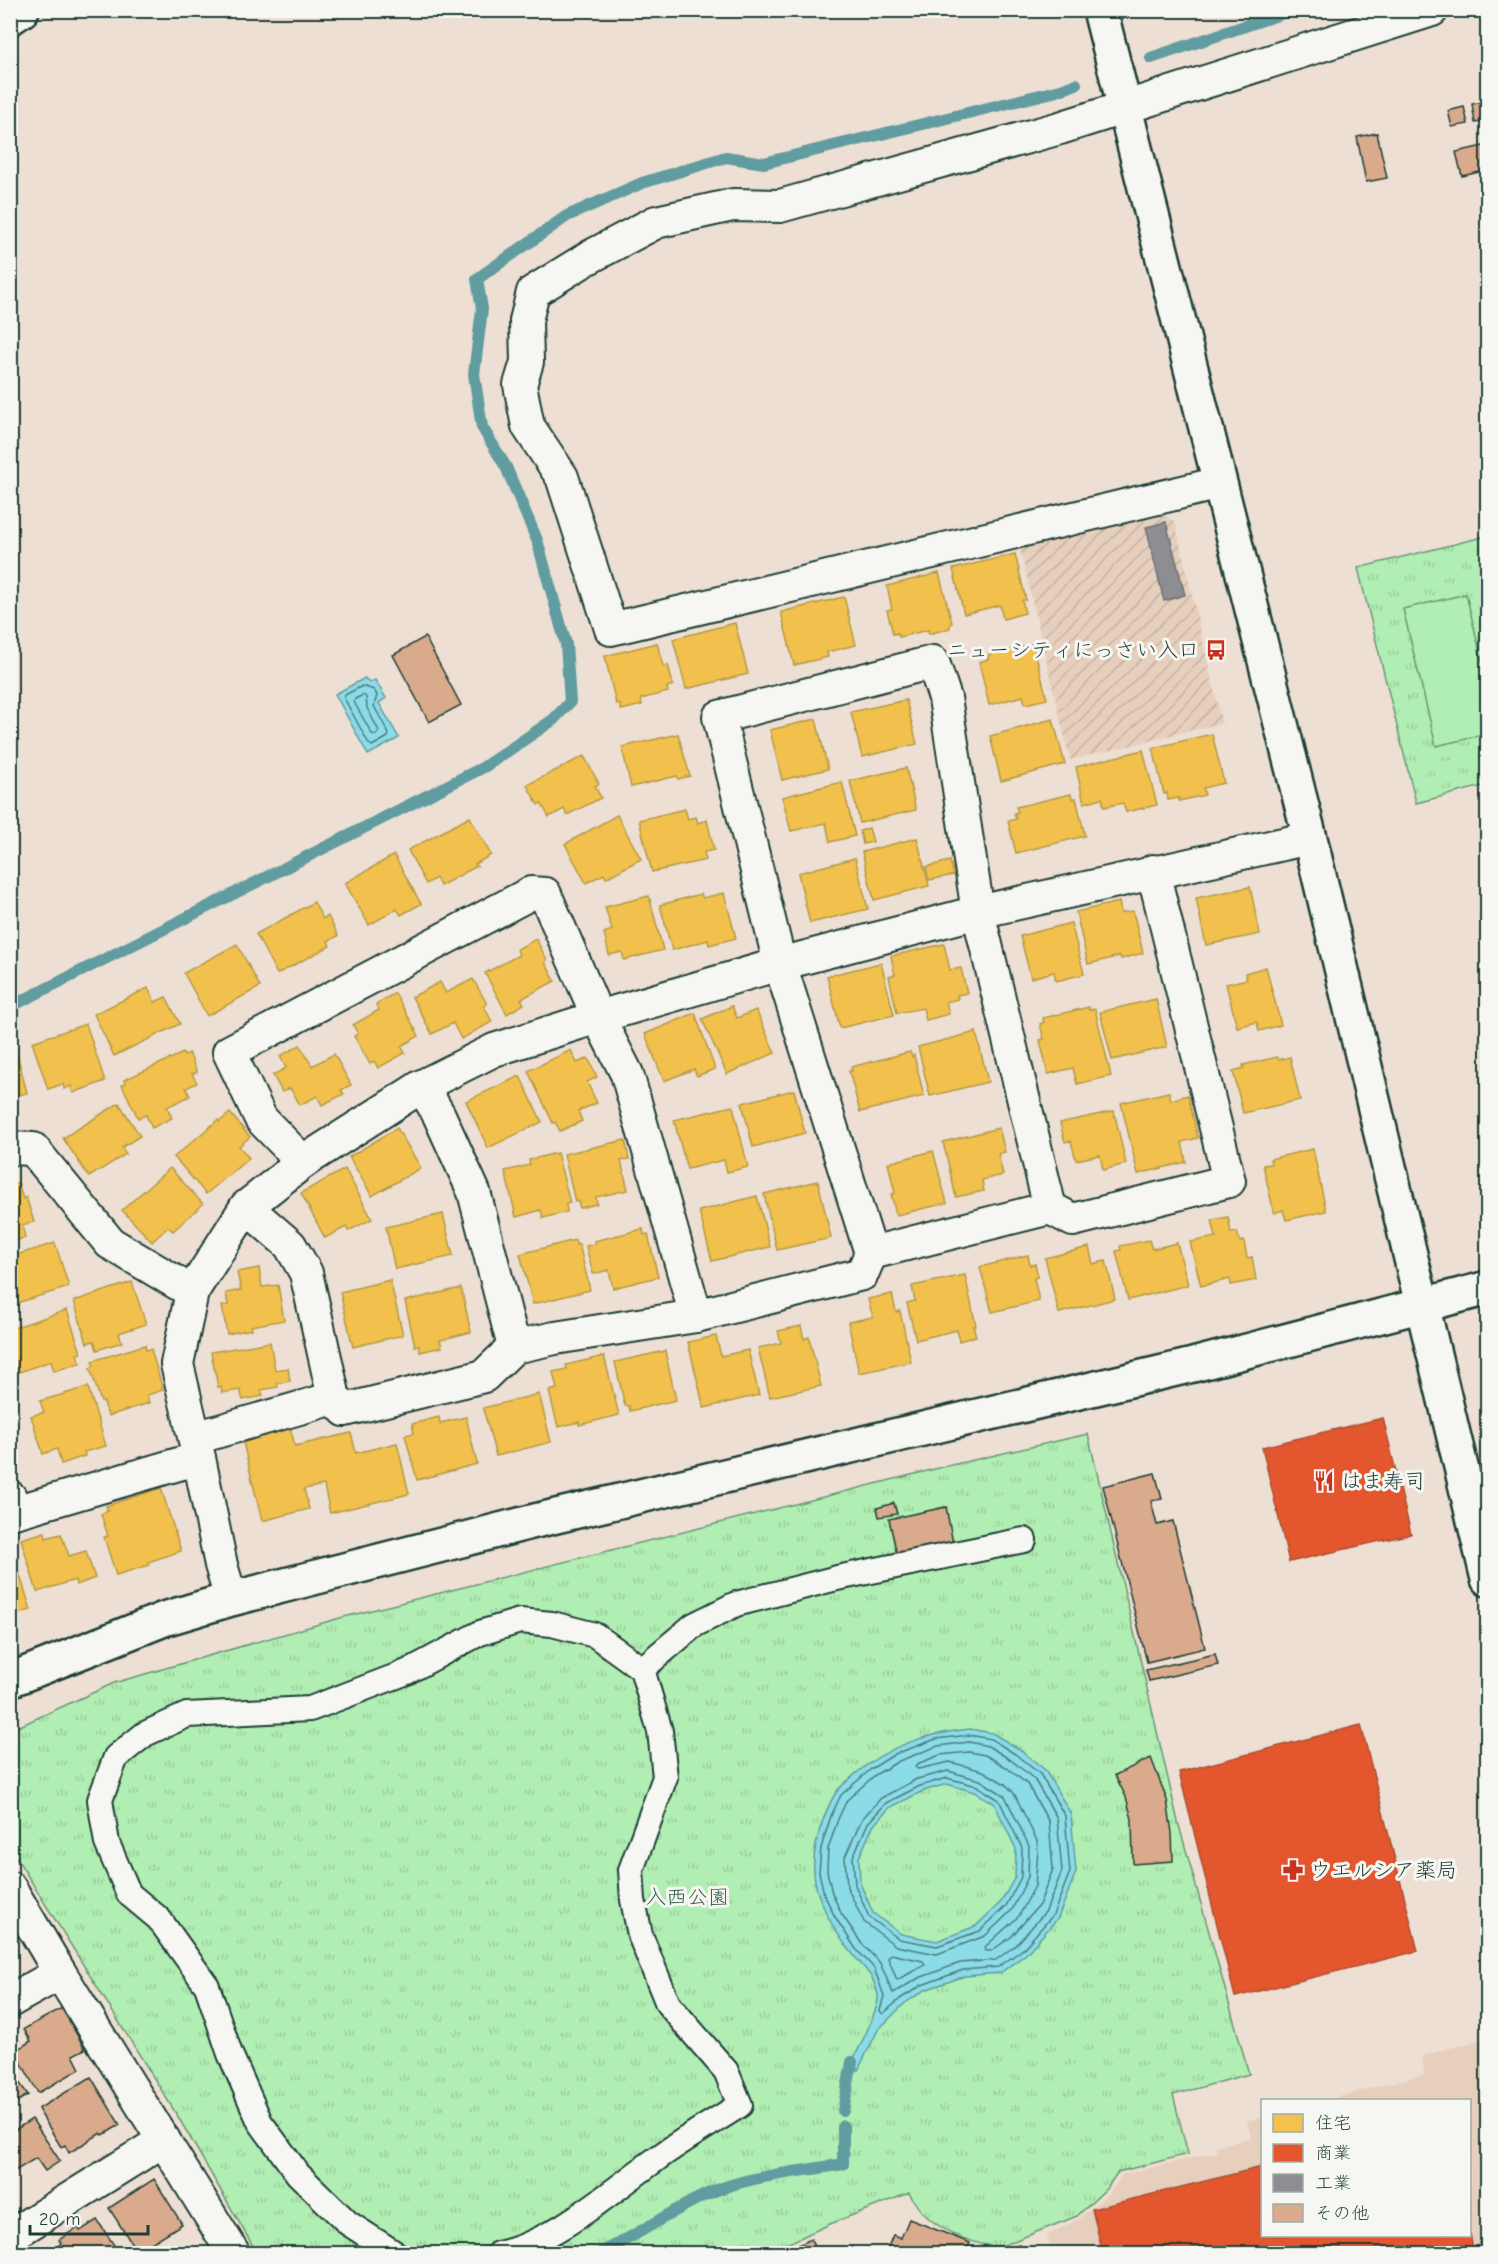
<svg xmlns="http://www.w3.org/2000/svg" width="1498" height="2264" viewBox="0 0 1498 2264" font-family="'Comic Neue','Klee One',sans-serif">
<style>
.built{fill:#e7cfbd}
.industrial{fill:url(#industrial-furrows)}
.park{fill:url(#park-tufts);stroke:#689674;stroke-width:1.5}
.pitch{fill:#b1eeb3;stroke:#689674;stroke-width:1.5}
.water{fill:#8bdbe8;stroke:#609ca0;stroke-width:1.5;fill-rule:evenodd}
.homes{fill:#f2c14e;stroke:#b39946;stroke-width:1.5}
.shops{fill:#e4572e;stroke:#a94f30;stroke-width:1.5}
.industry{fill:#8d8d92;stroke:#6c7576;stroke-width:1.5}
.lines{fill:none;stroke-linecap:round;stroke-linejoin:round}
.shore{stroke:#4a7c7c;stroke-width:1.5}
.stream{stroke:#609ca0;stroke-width:12}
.building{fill:#d9aa8b;stroke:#1f3d34;stroke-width:1.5}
.pedestrian-casing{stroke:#1f3d34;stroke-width:28}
.minor-casing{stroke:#1f3d34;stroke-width:36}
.tertiary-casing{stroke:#1f3d34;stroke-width:38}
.pedestrian{stroke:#f6f6f2;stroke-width:24}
.minor{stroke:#f6f6f2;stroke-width:32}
.tertiary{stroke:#f6f6f2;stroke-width:33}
.labels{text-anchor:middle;stroke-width:6;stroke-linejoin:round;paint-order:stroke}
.poi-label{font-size:21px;fill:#1f3d34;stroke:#f6f6f2;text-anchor:start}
.park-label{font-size:21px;fill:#3c604d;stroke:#f6f6f2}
</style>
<defs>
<pattern id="industrial-furrows" width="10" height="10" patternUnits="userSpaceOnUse" patternTransform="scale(1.5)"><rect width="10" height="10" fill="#e7cfbd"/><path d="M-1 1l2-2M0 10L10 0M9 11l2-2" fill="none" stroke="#c6b3a3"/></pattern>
<pattern id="park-tufts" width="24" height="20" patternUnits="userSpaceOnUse" patternTransform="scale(1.5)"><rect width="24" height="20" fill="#b1eeb3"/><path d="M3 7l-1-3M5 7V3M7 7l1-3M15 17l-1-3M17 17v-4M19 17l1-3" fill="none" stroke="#98cd9b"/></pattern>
</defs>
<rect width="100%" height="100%" fill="#eddfd3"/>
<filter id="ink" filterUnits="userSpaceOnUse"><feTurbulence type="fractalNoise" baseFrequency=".0167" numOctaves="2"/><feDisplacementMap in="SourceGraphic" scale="12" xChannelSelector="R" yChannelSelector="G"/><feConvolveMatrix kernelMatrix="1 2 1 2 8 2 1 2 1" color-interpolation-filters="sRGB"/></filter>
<g filter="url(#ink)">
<path class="built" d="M1487,2038V2253L1053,2254L1046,2236L1079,2219L1109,2193L1123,2174L1217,2152L1215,2147L1251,2138L1247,2121L1262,2117V2236H1470V2100H1326L1425,2074L1422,2061L1425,2055Z"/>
<path class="industrial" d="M1161,513L1175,522L1222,723L1070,760L1020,549Z"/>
<g class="park">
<path d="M1487,536V785L1416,803L1358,568Z"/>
<path d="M1088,1434L1178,1822L1249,2074L1173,2095L1188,2154L1118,2172L1106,2189L1077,2216L1001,2246C976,2247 941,2231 923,2213C918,2208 913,2200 909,2193L830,2224L767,2253H257L177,2115L11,1849V1730L114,1683L340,1618L943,1467Z"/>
</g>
<path class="pitch" d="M1466,594L1487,682V734L1436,746L1403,609Z"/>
<g class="water">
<path d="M365,678L369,683L375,680L386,698L379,703L399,738L368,755L335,694Z"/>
<path d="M970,1729L992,1733L1019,1749L1045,1770L1071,1814L1076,1872L1058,1918L1026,1954L1000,1973L965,1976L925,1990L904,2004L878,2030L858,2070L852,2062C859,2048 880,2008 878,1995C873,1973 864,1969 852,1953C839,1938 827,1917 820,1899C811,1877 813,1853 819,1832C823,1819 828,1806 835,1794C839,1787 848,1781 854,1775C889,1745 925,1734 970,1729ZM947,1784L974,1792L994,1803L1016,1849L1015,1877L1001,1902L976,1926L937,1941L901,1934L873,1913L860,1883L859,1858L873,1826L889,1808L923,1791Z"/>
</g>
<g class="homes">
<path d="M1015,554L1026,600H1022L1025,613L1003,619L1000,605L964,614L953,569Z"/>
<path d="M939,573L952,623L950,625V628L929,634L928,630L899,637L898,633L893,634L887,610L892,609L887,586Z"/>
<path d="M844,597L856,645L827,652L828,657L794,665L781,612Z"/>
<path d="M735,623L748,674L686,689L673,639Z"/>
<path d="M657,643L663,666L668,665L673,685L667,687L668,692L641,699L642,705L621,710L619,703L616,704L605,656Z"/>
<path d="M1033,644L1047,699L1025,704L1023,696L989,705L979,662L989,659L988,655Z"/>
<path d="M906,700L917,744L862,757L851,712Z"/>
<path d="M816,719L828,769L782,780L770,730Z"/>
<path d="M1053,719L1065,764L1001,781L990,736Z"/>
<path d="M678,734L690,776L678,779L677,776L631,787L622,747Z"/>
<path d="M1212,734L1224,783L1203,788L1205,795L1179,801V798L1168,800L1167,793L1164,794L1153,748Z"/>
<path d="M1143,750L1157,805L1126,812L1123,803L1104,807L1102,798L1084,803L1076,767Z"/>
<path d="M584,756L599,784L595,786L601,798L567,815L564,809L549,817L541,803L538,805L527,785Z"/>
<path d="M906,768L916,810L860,823L850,781Z"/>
<path d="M842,782L855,836L830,842L826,823L791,831L782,797Z"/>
<path d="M1071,794L1072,799L1076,798L1085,836L1016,853L1008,821L1016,819L1014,813L1018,812L1016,807Z"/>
<path d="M685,809L688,819L696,817L698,823L707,820L714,850L704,852L706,860L652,872L639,820Z"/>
<path d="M617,815L641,859L606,878L604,874L586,883L565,844Z"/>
<path d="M470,817L491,855L475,864L477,866L440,886L436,878L426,884L408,850Z"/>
<path d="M869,828L873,842L863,844L860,831Z"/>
<path d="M917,838L929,886L874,900L862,852Z"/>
<path d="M394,855L421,904L401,915L397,909L369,925L345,883Z"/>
<path d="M855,858L868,909L810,923L798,873Z"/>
<path d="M950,861L954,875L929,880L926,867Z"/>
<path d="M1250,887L1260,934L1206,945L1196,898Z"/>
<path d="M724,893L736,938L709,945L708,940L672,950L660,905L701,894L703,898Z"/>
<path d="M649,896L663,950L624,960L622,952L609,955L604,933L612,930L605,907Z"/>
<path d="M314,902L323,919L328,916L338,936L328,941L330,946L277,974L256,934Z"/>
<path d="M1119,902L1121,913L1133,911L1143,953L1121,959L1120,956L1088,964L1076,912Z"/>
<path d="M1071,923L1084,974L1056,981L1054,972L1031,978L1020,936Z"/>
<path d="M536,939L547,960L545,962L555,981L521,999L524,1004L507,1014L485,973L519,955L517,949Z"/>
<path d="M237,944L260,987L207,1016L184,973Z"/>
<path d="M944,944L950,970L961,968L967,993L957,995L958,999L946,1002L949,1014L926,1020L923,1008L897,1013L889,976L895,975L891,956Z"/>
<path d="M881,963L894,1015L840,1028L827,976Z"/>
<path d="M1266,967L1281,1025L1259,1031L1257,1022L1237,1027L1226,984L1247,979L1245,973Z"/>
<path d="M473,979L487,1004L484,1006L492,1022L461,1039L453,1023L432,1034L412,997L440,982L446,993Z"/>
<path d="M148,988L155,1002L166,997L180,1024L114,1056L94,1014Z"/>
<path d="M395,993L419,1036L401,1046L405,1053L378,1068L374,1061L370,1064L354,1036L358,1034L353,1025L379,1010L376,1004Z"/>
<path d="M1156,999L1167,1047L1112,1060L1100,1012Z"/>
<path d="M732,1006L737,1018L756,1010L775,1053L727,1074L702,1019Z"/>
<path d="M1089,1007V1010L1095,1009L1111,1076L1077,1084L1073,1068L1048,1074L1040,1040L1044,1039L1040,1024L1044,1022L1043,1018Z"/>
<path d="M695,1013L715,1069L697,1076L694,1069L664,1081L645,1034Z"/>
<path d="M86,1024L105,1081L73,1093L71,1086L64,1089L63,1084L48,1089L32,1042Z"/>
<path d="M976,1032L988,1082L930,1096L918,1047Z"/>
<path d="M300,1045L312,1066L334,1054L351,1085L341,1090L344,1094L322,1105L317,1096L300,1105L290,1088L282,1092L273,1075L286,1068L280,1056Z"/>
<path d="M15,1046L27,1093L10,1097V1047Z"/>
<path d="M571,1050L577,1063L588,1058L597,1077L587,1082L597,1103L578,1111L582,1121L560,1131L555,1122L553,1123L528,1071Z"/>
<path d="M910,1052L912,1057L914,1055L924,1096L860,1112L849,1071H852L851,1067Z"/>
<path d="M183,1053L184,1056L189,1053L197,1072L192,1074L197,1083L186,1088L190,1096L167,1107L172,1118L152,1128L146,1115L138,1118L122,1085L126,1083L124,1080Z"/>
<path d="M1277,1057L1279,1060L1290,1057L1300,1100L1243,1113L1233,1071L1244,1068L1243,1065Z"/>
<path d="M520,1076L542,1122L488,1148L466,1101Z"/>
<path d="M794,1090L805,1133L753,1147L742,1103Z"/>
<path d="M1169,1092L1171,1100L1188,1095L1198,1138L1182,1142L1186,1162L1138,1174L1121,1103Z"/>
<path d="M119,1103L140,1136L122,1147L126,1154L89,1177L63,1138Z"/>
<path d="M733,1106L748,1167L727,1172L724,1160L687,1169L674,1120Z"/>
<path d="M1114,1111L1126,1164L1103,1170L1100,1155L1076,1160L1071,1141L1065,1142L1060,1123Z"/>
<path d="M230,1113L250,1137L239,1146L249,1158L206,1194L174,1157L218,1120L219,1122Z"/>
<path d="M397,1128L421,1168L372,1196L349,1157Z"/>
<path d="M999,1128L1005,1152L998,1154L1003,1175L982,1180L984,1191L956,1197L943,1142Z"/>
<path d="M625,1140L629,1159L621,1161L628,1190L596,1197L597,1204L580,1208L578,1201L575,1202L564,1154Z"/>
<path d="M1313,1149L1326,1211L1286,1220L1283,1210L1274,1213L1263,1165L1271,1164L1270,1159Z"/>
<path d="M933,1151L947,1203L896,1215L891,1194L895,1193L888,1163Z"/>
<path d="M557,1153L570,1203L566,1204L567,1212L543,1218L541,1210L516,1217L505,1171L530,1165L529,1160Z"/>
<path d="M170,1168L203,1204L173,1231L168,1227L152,1242L122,1210Z"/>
<path d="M345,1169L372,1219L348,1231L346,1227L325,1238L301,1193Z"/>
<path d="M818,1181L831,1238L777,1250L764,1194Z"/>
<path d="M18,1183L23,1199L26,1197L34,1222L22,1225L25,1238L10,1242V1185Z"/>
<path d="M757,1196L770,1247L712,1261L699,1211Z"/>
<path d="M443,1214L453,1256L395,1269L386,1227Z"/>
<path d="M1228,1217L1231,1233L1237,1232L1240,1242L1244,1241L1247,1258L1252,1257L1256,1280L1231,1285L1230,1279L1201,1286L1190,1242L1216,1237L1212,1220Z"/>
<path d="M643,1229L644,1235L648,1234L658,1277L613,1288L609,1270L593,1274L586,1246L595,1244L594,1241Z"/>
<path d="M575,1240L576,1245L579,1244L590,1290L533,1304L520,1254Z"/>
<path d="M1149,1240L1152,1249L1177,1243L1188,1285L1128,1300L1116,1251L1121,1250L1120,1246Z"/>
<path d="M55,1243L69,1287L13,1304L10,1296V1257Z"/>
<path d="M1089,1247L1093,1264L1106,1261L1115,1299L1059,1313L1045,1258Z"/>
<path d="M1028,1255L1030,1265L1035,1264L1038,1277L1034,1278L1039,1301L992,1312L980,1267Z"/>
<path d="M259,1268L262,1287L278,1285L284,1320L251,1326L252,1329L227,1334L222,1306L228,1305L226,1293L241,1290L237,1272Z"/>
<path d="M965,1275L976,1326H973L976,1336L959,1341L957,1330L916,1340L907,1303L915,1301L912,1286Z"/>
<path d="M390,1280L403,1335L353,1347L340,1292Z"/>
<path d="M132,1282L146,1324L119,1333L122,1342L97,1350L94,1341L87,1343L74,1301Z"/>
<path d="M461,1288L471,1332L440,1340L442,1347L420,1352L419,1345L415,1346L405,1301Z"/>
<path d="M892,1294L896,1312L900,1311L911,1362L859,1373L848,1322L873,1317L868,1299Z"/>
<path d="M67,1310L81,1353L77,1354L80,1363L54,1371L51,1361L19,1372L10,1347V1329Z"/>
<path d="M801,1326L804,1339L809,1337L821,1386L770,1397L758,1348L781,1343L778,1331Z"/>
<path d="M716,1336L721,1356L748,1350L759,1395L704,1408L688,1342Z"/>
<path d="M270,1342L275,1370L288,1368L290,1381L277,1384L278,1387L261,1390L263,1396L243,1400L240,1390L222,1393L221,1387H218L211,1352Z"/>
<path d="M145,1345L146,1350L151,1349L163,1390L147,1395L149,1403L108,1416L104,1402H101L90,1368L94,1366L92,1361Z"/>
<path d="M665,1351L676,1400L630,1411L629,1406H625L615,1362Z"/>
<path d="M604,1356L619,1415L579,1425V1422L558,1427L549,1391L557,1389L553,1372L567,1369L566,1365Z"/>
<path d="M88,1387L106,1446L84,1452L85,1456L61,1464L57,1449L43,1454L31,1416L44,1412L40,1401Z"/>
<path d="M539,1394L551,1442L496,1456L483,1408Z"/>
<path d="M439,1417L440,1423L466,1417L477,1464L417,1480L405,1435L414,1433L412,1424Z"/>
<path d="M290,1427L295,1446L351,1433L356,1453L397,1443L409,1494L330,1513L324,1485L304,1489L309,1509L262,1521L242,1438Z"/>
<path d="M161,1488L181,1551L148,1562L149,1565L116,1575L104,1537L108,1536L101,1514L108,1511L106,1506Z"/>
<path d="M45,1532L46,1538L61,1534L69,1556L86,1551L95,1578L76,1585L75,1580L37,1592L21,1539Z"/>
<path d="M10,1544L31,1610L10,1616Z"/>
</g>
<g class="shops">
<path d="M1383,1418L1411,1534L1289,1562L1262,1447Z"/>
<path d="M1361,1725L1418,1951L1235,1997L1179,1772Z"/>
<path d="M1262,2167V2236L1470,2234L1474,2254H1103L1092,2209Z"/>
</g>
<path class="industry" d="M1166,522L1185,595L1164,601L1146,527Z"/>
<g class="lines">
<g class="shore">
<path d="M362,686L374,690L377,695L374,706L389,734L388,737L372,746L369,744L344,698L345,695Z"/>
<path d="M363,695L366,697L367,708L379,731L376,735L372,734L354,702L355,699Z"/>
<path d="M969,1735L991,1739L1015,1754L1040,1774L1065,1816L1070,1872L1053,1915L1022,1950L998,1967L963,1970L922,1985L900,1999L883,2014L880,2011L884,1996L874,1968L856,1949L835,1917L824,1894L819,1872L821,1848L831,1816L841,1795L871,1769L895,1754L936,1739Z"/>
<path d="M969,1742L988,1746L1011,1760L1034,1779L1057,1818L1062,1871L1046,1911L1017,1944L996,1960L960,1963L919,1978L893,1993L880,1963L862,1944L841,1913L832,1893L827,1871L828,1849L838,1819L847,1800L875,1775L899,1761L938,1746Z"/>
<path d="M969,1752L985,1755L1006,1767L1027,1784L1049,1822L1053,1869L1039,1905L1011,1937L991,1951H986L985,1947L1019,1916L1035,1886L1038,1851L1037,1841L1014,1793L1005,1784L983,1771L950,1762L918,1769L915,1767L917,1764L940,1755Z"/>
<path d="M948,1771L980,1780L1005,1796L1029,1846L1028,1877L1012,1910L985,1936L937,1954L896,1946L864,1922L847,1887L845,1857L862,1819L881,1798L917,1779Z"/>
<path d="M947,1778L977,1786L999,1800L1022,1848L1021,1877L1006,1906L980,1931L937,1946L899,1939L869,1917L855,1885L853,1857L868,1823L886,1803L920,1786Z"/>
<path d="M891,1954L923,1961L925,1965L897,1980L888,1958Z"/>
</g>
<g class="stream">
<path d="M1151,58L1292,10"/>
<path d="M10,1007L484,767L553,720L570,702L566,644L537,540L506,467L482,427L474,374L482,309L477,279L567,216L642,183L726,157L764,163L1061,90L1076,84"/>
<path d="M843,2111L852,2062"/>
<path d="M598,2254C638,2236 672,2209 712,2192C752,2175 800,2172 843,2164V2126"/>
</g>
</g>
<g class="building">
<path d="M1488,101V121L1475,123L1472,104Z"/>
<path d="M1464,107L1468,124L1452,127L1448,111Z"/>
<path d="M1377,133L1387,178L1366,182L1357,137Z"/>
<path d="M1488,145V170L1462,176L1456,152Z"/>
<path d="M425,637L461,705L429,722L393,655Z"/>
<path d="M1155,1473L1162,1499L1151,1501L1157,1525L1173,1521L1205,1648L1147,1662L1103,1486Z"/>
<path d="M894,1503L897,1514L879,1517L877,1508Z"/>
<path d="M946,1507L953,1543L897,1555L889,1519Z"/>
<path d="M1215,1654L1218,1665L1149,1681L1146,1670Z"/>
<path d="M1151,1758L1167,1800L1172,1833L1173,1861L1133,1864L1132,1819L1126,1797L1115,1775Z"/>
<path d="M62,2008L85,2049L73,2055L80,2069L38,2093L15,2051L31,2041L24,2029Z"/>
<path d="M10,2069L28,2095L10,2106Z"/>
<path d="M91,2077L120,2125L103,2135L101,2133L69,2153L65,2145L61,2147L38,2109Z"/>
<path d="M32,2119L60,2161L45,2171L36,2158L10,2174V2133Z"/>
<path d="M154,2179L182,2224L137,2252L109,2208Z"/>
<path d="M909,2219L970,2243L966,2254H885L893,2235L901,2238Z"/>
<path d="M97,2220L120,2254H63L58,2246L61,2243L59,2240L78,2227L80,2231Z"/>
<path d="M811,2239L817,2254H787L786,2251Z"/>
<path d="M1019,2245L1022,2254H996Z"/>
</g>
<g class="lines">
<g class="pedestrian-casing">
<g id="pedestrian">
<path d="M642,1669L694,1625L736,1604L837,1578L1024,1540"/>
<path d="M396,2254L348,2223L298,2174L260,2122L230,2054L207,1986L159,1919L129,1894L107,1843L100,1800L116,1757L145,1734L187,1715L310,1709L407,1672L480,1633L520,1621L552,1624L595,1635L642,1669L660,1731L665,1777L631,1870L633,1900L640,1935L668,2004L726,2071L740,2105C712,2123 682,2140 655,2160C610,2192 553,2243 498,2254"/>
</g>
</g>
<g class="minor-casing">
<g id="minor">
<path d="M1220,483L611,629L562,477L528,426L520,385L527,362L526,321L533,292L588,258L656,222L733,205L780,206L1060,128L1432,10"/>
<path d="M422,1086L439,1115L474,1192L514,1347"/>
<path d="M10,1148L33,1149L110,1243L192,1292"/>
<path d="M303,1162L261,1119L229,1052L531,893L545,894L598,1017L627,1074L696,1316"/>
<path d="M246,1207L290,1245L306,1273L334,1398L345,1410L484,1376L514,1347L555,1338L696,1316L862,1274L871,1253L780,964L719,717L933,662L945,698L978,912L1050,1208"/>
<path d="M871,1253L1050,1208L1073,1220L1229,1181L1153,871"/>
<path d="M195,1438L334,1398"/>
<path d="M10,1497L15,1512L199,1458"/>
<path d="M231,1599L221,1565L199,1458L177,1364L192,1292L246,1207L303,1162L422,1086L494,1050L598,1017L780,964L978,912L1310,838"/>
<path d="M10,1888L60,1973L234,2254"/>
<path d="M10,2001L60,1973"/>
<path d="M10,2236L164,2140"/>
</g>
</g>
<g class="tertiary-casing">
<g id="tertiary">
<path d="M1100,10L1310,838L1488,1579"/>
<path d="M10,18L22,10"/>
<path d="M10,1680L164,1619L231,1599L535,1521L1193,1365L1488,1288"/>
</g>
</g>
<use href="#pedestrian" class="pedestrian"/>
<use href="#minor" class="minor"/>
<use href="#tertiary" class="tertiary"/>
</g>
</g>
<defs>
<g id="bus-bare" transform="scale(1.62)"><path d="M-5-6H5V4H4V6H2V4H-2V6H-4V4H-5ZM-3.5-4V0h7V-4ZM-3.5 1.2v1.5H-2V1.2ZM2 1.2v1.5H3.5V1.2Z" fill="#c8321e" stroke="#f6f6f2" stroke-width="2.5" paint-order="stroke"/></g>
<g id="restaurant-bare" transform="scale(1.62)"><path d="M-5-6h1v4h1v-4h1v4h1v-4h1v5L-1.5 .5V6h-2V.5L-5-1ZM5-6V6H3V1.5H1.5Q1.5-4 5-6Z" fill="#c8321e" stroke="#f6f6f2" stroke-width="2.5" paint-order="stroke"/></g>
<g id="pharmacy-bare" transform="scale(1.62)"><path d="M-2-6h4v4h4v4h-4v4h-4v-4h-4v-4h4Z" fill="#c8321e" stroke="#f6f6f2" stroke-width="2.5" paint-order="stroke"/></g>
</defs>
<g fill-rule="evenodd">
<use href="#bus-bare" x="1216" y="650"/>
<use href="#restaurant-bare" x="1324" y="1481"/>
<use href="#pharmacy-bare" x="1293" y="1870"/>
</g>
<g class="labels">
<g class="poi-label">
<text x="1199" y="657" text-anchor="end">ニューシティにっさい入口</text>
<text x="1341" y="1488">はま寿司</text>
<text x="1310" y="1877">ウエルシア薬局</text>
</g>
<g class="park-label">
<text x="687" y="1904">入西公園</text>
</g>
</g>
<rect width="1498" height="2264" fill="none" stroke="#f6f6f2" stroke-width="36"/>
<rect x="18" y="18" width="1462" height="2228" fill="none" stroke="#1f3d34" stroke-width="2" filter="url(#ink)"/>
<rect x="1261" y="2099" width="210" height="138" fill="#f6f6f2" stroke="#a0aca6" stroke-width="1.5"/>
<rect x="1273" y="2114" width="30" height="18" fill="#f2c14e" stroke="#a0aca6" stroke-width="1.5"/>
<text x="1315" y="2129" font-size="18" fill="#1f3d34">住宅</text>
<rect x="1273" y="2144" width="30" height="18" fill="#e4572e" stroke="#a0aca6" stroke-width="1.5"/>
<text x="1315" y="2159" font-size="18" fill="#1f3d34">商業</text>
<rect x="1273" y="2174" width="30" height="18" fill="#8d8d92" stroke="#a0aca6" stroke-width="1.5"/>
<text x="1315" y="2189" font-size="18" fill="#1f3d34">工業</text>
<rect x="1273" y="2204" width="30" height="18" fill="#d9aa8b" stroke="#a0aca6" stroke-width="1.5"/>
<text x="1315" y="2219" font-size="18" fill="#1f3d34">その他</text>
<path d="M30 2225v9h118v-9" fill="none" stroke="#1f3d34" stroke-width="3"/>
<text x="39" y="2225" font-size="18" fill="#1f3d34" stroke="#f6f6f2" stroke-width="4.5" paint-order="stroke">20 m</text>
</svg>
